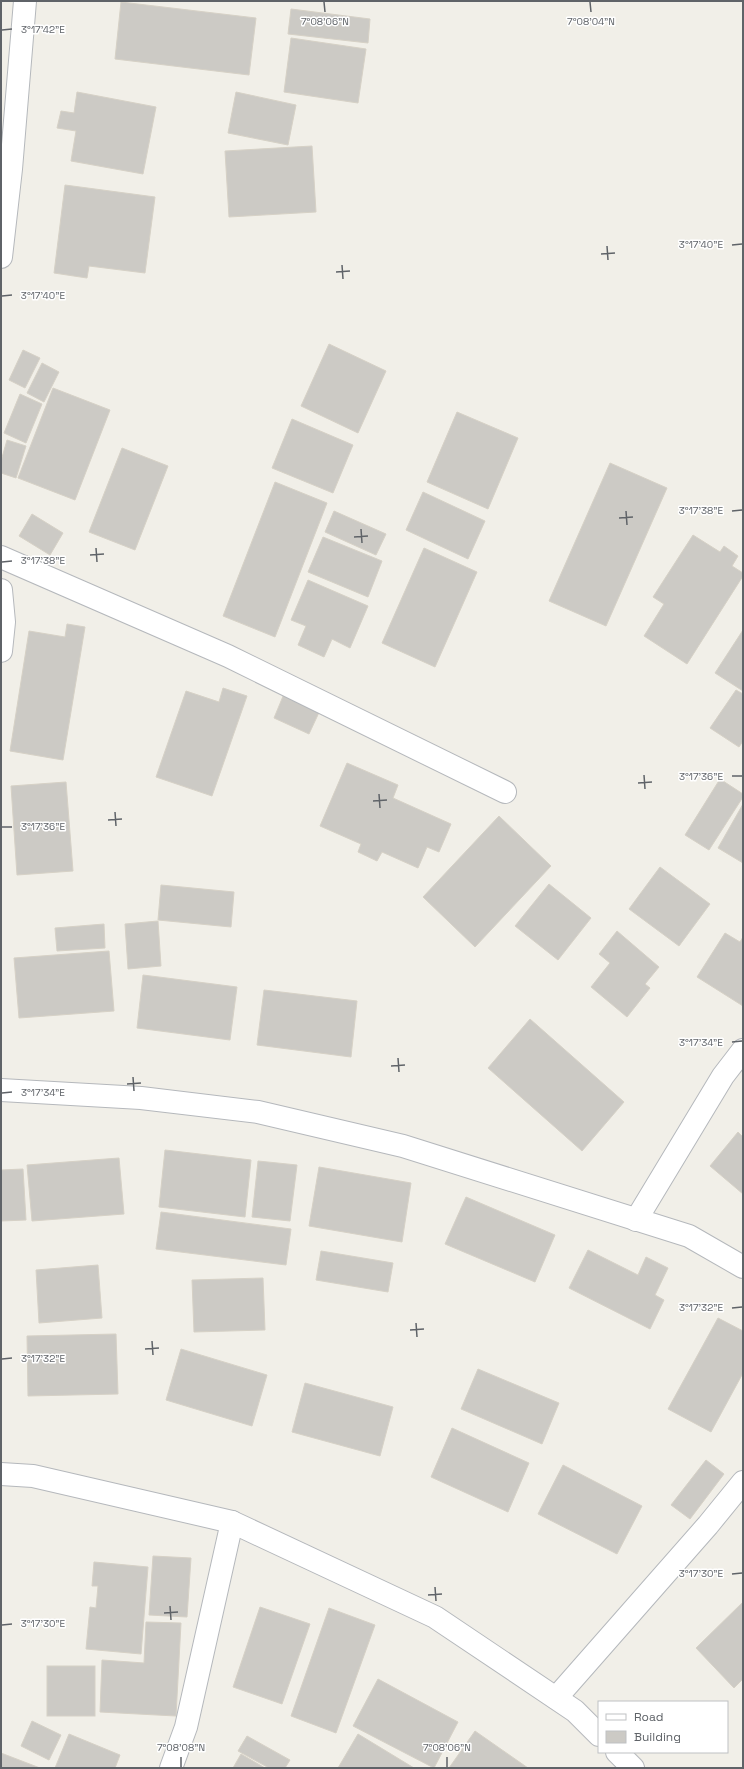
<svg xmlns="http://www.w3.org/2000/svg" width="744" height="1769" viewBox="0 0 744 1769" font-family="'Space Grotesk',sans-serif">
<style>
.building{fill:#cccac5;stroke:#d6d1c6}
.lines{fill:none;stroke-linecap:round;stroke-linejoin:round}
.street-casing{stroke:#b5b8bc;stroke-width:24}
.street{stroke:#fff;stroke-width:22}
.ticks{fill:none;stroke:#5f6368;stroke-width:1.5}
.ticks-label{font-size:10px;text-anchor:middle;fill:#5f6368;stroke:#fff;stroke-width:3;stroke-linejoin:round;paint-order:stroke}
</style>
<rect width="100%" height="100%" fill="#f1efe8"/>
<g class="building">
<path d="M121,2L256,18L249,75L115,59Z"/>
<path d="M291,9L370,19L368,43L288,34Z"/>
<path d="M291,38L366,49L358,103L284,92Z"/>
<path d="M77,92L156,107L143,174L71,161L76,131L57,128L61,111L74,113Z"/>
<path d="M236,92L296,105L288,145L228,133Z"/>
<path d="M312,146L316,212L229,217L225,151Z"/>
<path d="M65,185L155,197L145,273L89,266L87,278L54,273Z"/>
<path d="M329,344L386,371L358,433L301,406Z"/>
<path d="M23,350L40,358L25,388L9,380Z"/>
<path d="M42,363L59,372L44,402L27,393Z"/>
<path d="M53,388L110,410L75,500L18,478Z"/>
<path d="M20,394L42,404L26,443L4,433Z"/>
<path d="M457,412L518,438L488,509L427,482Z"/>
<path d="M292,419L353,445L333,493L272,468Z"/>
<path d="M7,440L26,446L16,478L1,473V461Z"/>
<path d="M122,448L168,466L135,550L89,532Z"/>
<path d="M610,463L667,488L606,626L549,601Z"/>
<path d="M275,482L327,503L275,637L223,616Z"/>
<path d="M423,492L485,521L468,559L406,530Z"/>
<path d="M334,511L386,534L376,555L325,532Z"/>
<path d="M32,514L63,533L50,555L19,536Z"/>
<path d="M693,535L720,552L724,546L738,556L732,566L743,573V576L687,664L644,636L664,604L653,597Z"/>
<path d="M323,537L382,561L368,597L308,572Z"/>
<path d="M424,548L477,572L435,667L382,643Z"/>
<path d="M308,580L368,606L350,648L332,639L324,657L298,645L306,626L291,620Z"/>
<path d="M67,624L85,627L63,760L10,751L29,631L65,637Z"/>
<path d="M743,630V691L715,673Z"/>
<path d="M223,688L247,696L212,796L156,777L186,691L219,702Z"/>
<path d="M286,689L322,706L309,734L274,718Z"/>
<path d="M736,690L743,694V741L739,747L710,728Z"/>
<path d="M347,763L398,785L393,798L451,824L439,852L427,847L418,868L382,852L377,861L358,852L361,844L320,826Z"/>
<path d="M720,779L743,794V797L709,850L685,835Z"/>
<path d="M66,782L73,871L17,875L11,786Z"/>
<path d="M743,804V863L718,848Z"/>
<path d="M499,816L551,866L475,947L423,897Z"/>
<path d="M660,867L710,904L679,946L629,909Z"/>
<path d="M549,884L591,918L558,960L515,926Z"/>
<path d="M161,885L234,892L231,927L158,920Z"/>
<path d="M158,921L161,966L128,969L125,924Z"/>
<path d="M104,924L105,948L57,951L55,928Z"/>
<path d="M617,931L659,967L645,984L650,988L627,1017L591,987L610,963L599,954Z"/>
<path d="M725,933L740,942L743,937V1006L697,977Z"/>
<path d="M109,951L114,1011L19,1018L14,958Z"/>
<path d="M143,975L237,987L230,1040L137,1028Z"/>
<path d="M264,990L357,1001L351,1057L257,1045Z"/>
<path d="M530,1019L624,1102L582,1151L488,1068Z"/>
<path d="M738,1132L743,1137V1194L710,1166Z"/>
<path d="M165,1150L251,1160L245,1217L159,1207Z"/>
<path d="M119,1158L124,1214L32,1221L27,1165Z"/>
<path d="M258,1161L297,1165L290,1221L252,1217Z"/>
<path d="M319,1167L411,1183L402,1242L309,1226Z"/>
<path d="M23,1169L26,1220L1,1221V1170Z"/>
<path d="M466,1197L555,1235L535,1282L445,1244Z"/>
<path d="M161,1212L291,1229L286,1265L156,1249Z"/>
<path d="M588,1250L638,1275L646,1257L668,1268L655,1295L664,1300L650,1329L569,1288Z"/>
<path d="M321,1251L393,1263L388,1292L316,1280Z"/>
<path d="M98,1265L102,1318L39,1323L36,1270Z"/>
<path d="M263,1278L265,1330L194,1332L192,1280Z"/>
<path d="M718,1318L743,1331V1373L711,1432L668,1409Z"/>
<path d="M116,1334L118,1394L28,1396L27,1336Z"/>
<path d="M181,1349L267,1375L252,1426L166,1400Z"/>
<path d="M478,1369L559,1403L542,1444L461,1409Z"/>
<path d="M305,1383L393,1407L380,1456L292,1432Z"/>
<path d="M452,1428L529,1463L508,1512L431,1477Z"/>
<path d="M706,1460L724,1474L690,1519L671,1505Z"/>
<path d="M563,1465L642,1506L617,1554L538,1514Z"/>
<path d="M153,1556L191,1558L187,1617L149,1615Z"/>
<path d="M94,1562L148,1567L141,1654L86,1649L90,1607L96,1608L98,1586H92Z"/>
<path d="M743,1602V1679L734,1688L696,1648Z"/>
<path d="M260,1607L310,1624L282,1704L233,1687Z"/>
<path d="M329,1608L375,1625L336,1733L291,1716Z"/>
<path d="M146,1622L181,1623L176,1716L100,1712L102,1660L144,1663Z"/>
<rect x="47" y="1666" width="48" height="50"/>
<path d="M378,1679L458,1722L434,1768L353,1726Z"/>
<path d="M32,1721L61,1735L49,1760L21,1746Z"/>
<path d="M475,1731L528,1768H449Z"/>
<path d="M69,1734L120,1755L115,1768H55Z"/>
<path d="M358,1734L414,1768H338Z"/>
<path d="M247,1736L290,1760L285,1768H269L238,1751Z"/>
<path d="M1,1753L40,1768H1Z"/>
<path d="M241,1754L265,1768H233Z"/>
</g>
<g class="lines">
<g class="street-casing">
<g id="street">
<path d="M1,257L11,169L25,1"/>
<path d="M1,557L228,656L505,792"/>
<path d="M1,590L4,622L1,651"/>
<path d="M1,1090L141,1098L258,1112L403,1146L689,1236L743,1267"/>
<path d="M636,1220L723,1076L743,1050"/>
<path d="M1,1474L33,1476L232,1522L435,1617L575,1711L599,1735"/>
<path d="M556,1698L708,1525L743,1482"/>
<path d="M617,1752L633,1768"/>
<path d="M171,1768L186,1727L232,1522"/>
</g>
</g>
<use href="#street" class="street"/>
</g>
<path class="ticks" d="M324,2L325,12M590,2L591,12M2,30L12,29M732,245L742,244M607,246L608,260M601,254L615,253M342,265L343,279M336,272L350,271M2,296L12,295M626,511L627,525M732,511L742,510M619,518L633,517M361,529L362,543M354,537L368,536M96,548L97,562M90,555L104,554M2,562L12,561M644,775L645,789M732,776H742M638,783L652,782M379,794L380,808M373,801L387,800M115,812L116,826M108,820L122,819M2,827H12M732,1042L742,1041M398,1058L399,1072M391,1066L405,1065M133,1077L134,1091M127,1084L141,1083M2,1093L12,1092M732,1308L742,1307M416,1323L417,1337M410,1330L424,1329M152,1341L153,1355M145,1349L159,1348M2,1359L12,1358M732,1574L742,1573M435,1587L436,1601M428,1595L442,1594M170,1606L171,1620M164,1613L178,1612M2,1625L12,1624M181,1757V1767M447,1757V1767"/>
<g class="ticks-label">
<text x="325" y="25">7°08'06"N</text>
<text x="591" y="25">7°08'04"N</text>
<text x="43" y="33">3°17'42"E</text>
<text x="701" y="248">3°17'40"E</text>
<text x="43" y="299">3°17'40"E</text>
<text x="701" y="514">3°17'38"E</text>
<text x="43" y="564">3°17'38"E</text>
<text x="701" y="780">3°17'36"E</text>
<text x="43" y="830">3°17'36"E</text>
<text x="701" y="1046">3°17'34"E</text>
<text x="43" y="1096">3°17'34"E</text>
<text x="701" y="1311">3°17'32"E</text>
<text x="43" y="1362">3°17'32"E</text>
<text x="701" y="1577">3°17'30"E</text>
<text x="43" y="1627">3°17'30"E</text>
<text x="181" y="1751">7°08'08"N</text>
<text x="447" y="1751">7°08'06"N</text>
</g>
<rect width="744" height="1769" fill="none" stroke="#5f6368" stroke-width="4"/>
<rect x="598" y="1701" width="130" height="52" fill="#ffffff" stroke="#bfc1c3"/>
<rect x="606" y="1714" width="20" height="6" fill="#ffffff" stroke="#bfc1c3"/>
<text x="634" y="1721" font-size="12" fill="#5f6368">Road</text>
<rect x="606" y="1731" width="20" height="12" fill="#cccac5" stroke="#bfc1c3"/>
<text x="634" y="1741" font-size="12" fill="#5f6368">Building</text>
</svg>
